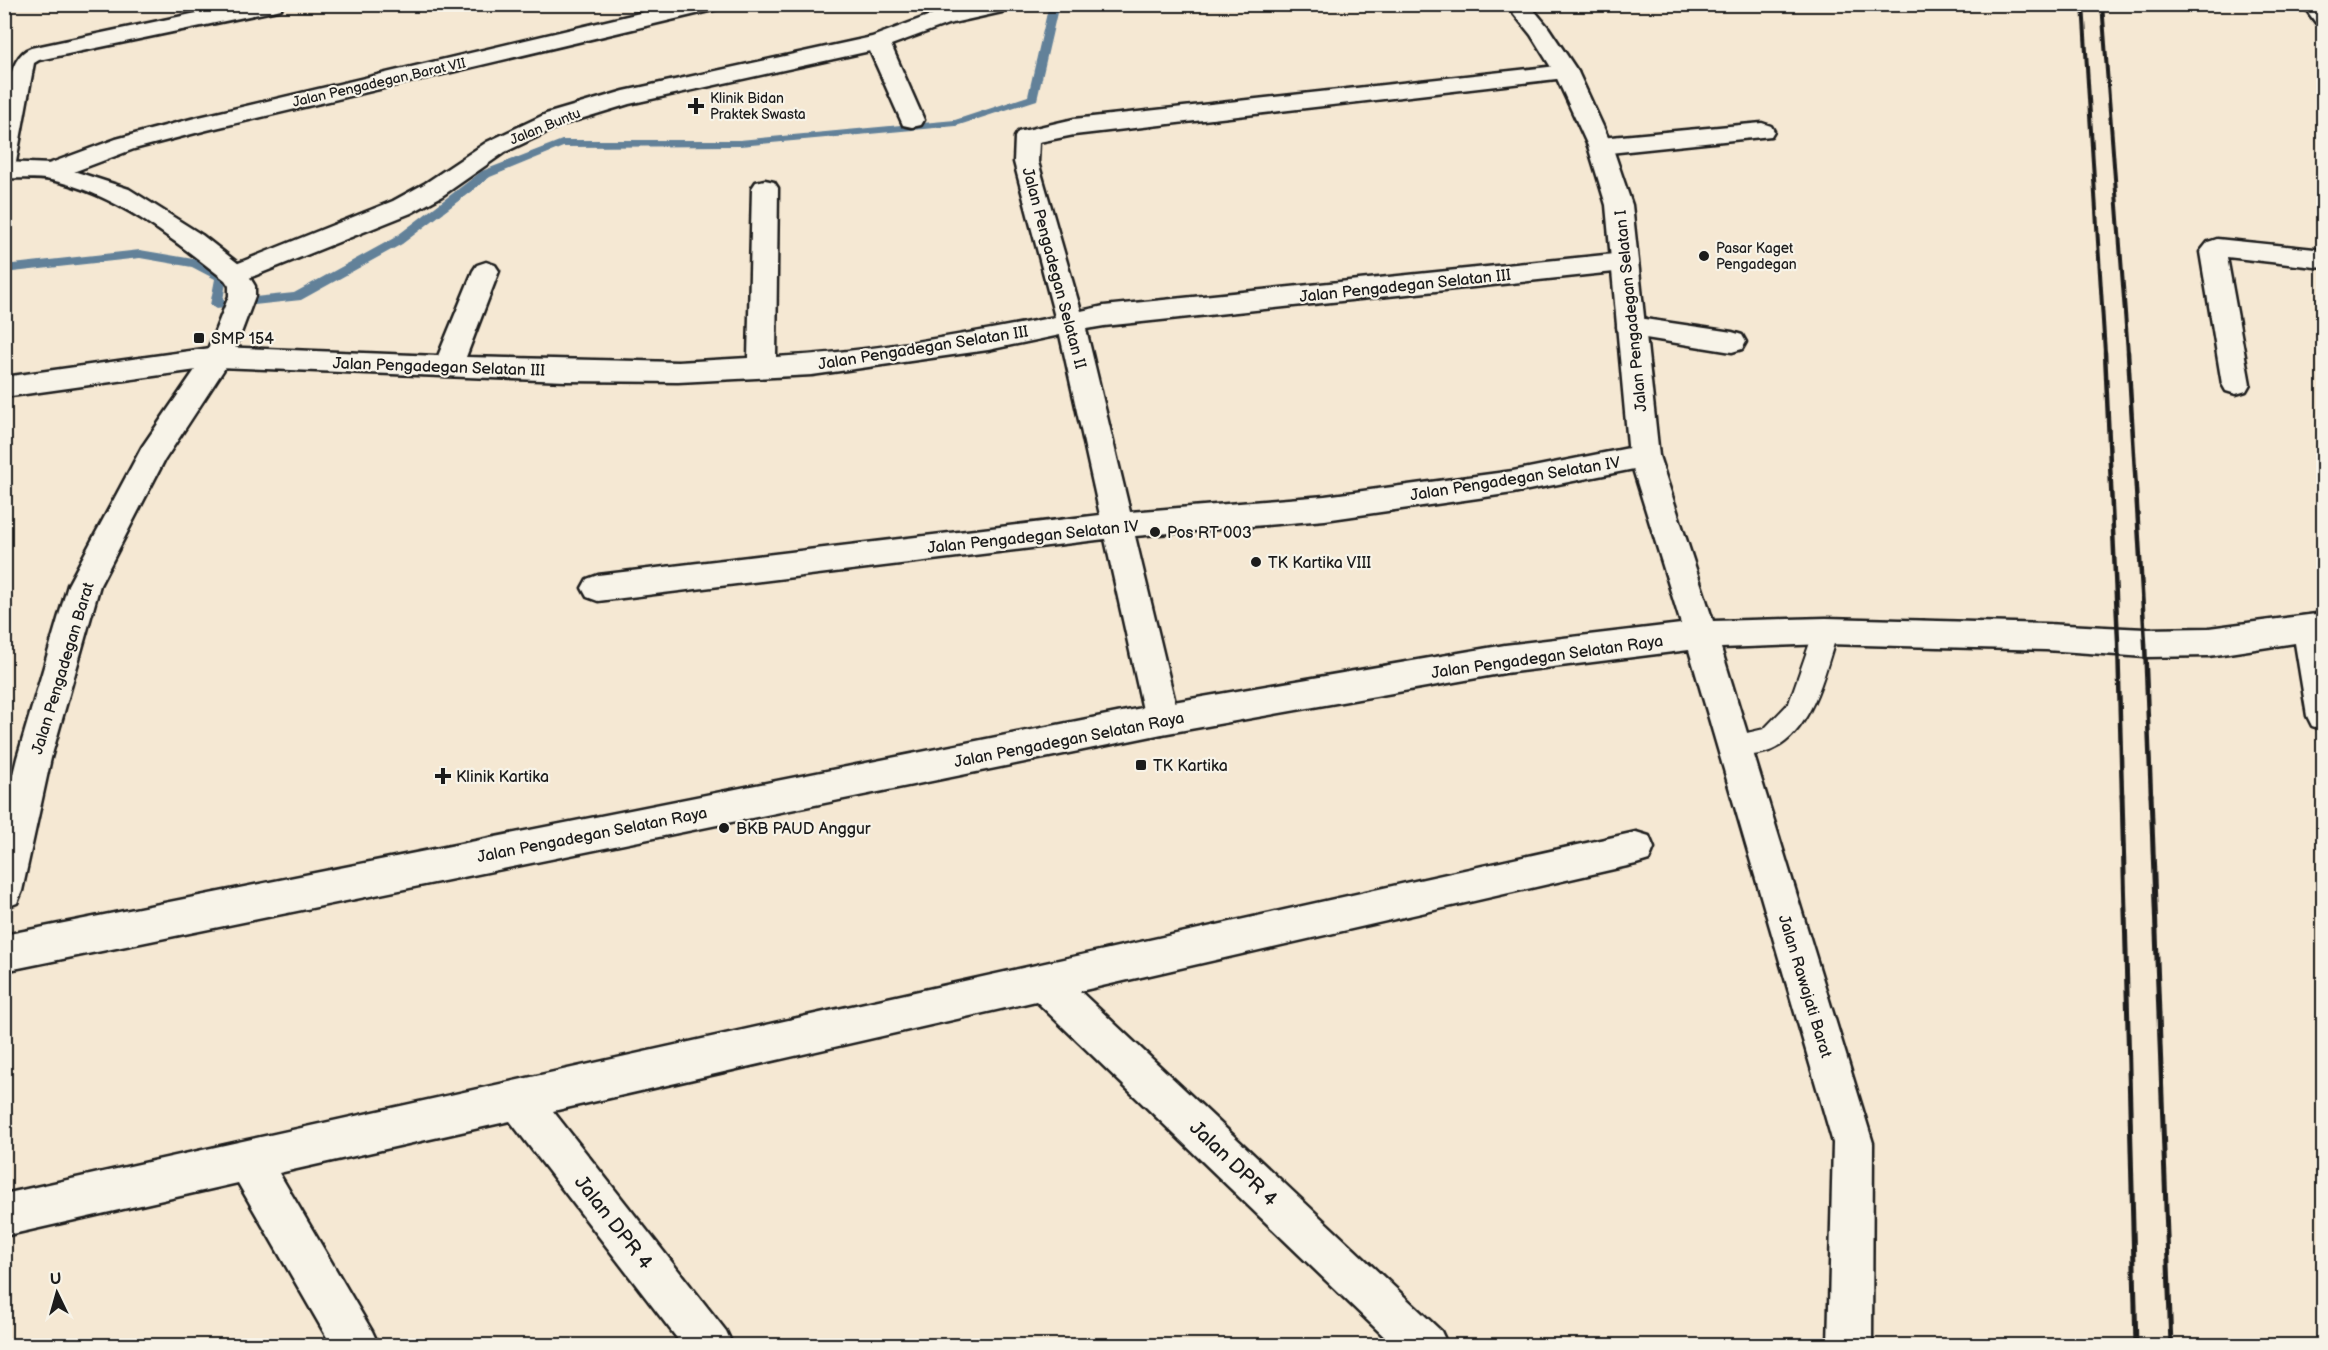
<svg xmlns="http://www.w3.org/2000/svg" width="2328" height="1350" viewBox="0 0 2328 1350" font-family="'Balsamiq Sans',sans-serif">
<style>
.lines{fill:none;stroke-linecap:round;stroke-linejoin:round}
.stream{fill:#628199;fill-rule:evenodd}
.lane-casing{stroke:#1c1c1c;stroke-width:4}
.street-casing{stroke:#1c1c1c;stroke-width:5}
.secondary-casing{stroke:#1c1c1c;stroke-width:5}
.lane{fill:#f7f3e8;fill-rule:evenodd}
.street{fill:#f7f3e8;fill-rule:evenodd}
.secondary{fill:#f7f3e8;fill-rule:evenodd}
.rail-far2{stroke:#1c1c1c;stroke-width:4}
.rail-far1{stroke:#1c1c1c;stroke-width:4.5}
.rail{stroke:#1c1c1c;stroke-width:5}
.poi-dot{fill:#1c1c1c;stroke:#f7f3e8;stroke-width:2}
.labels{text-anchor:middle;stroke-width:4.5;stroke-linejoin:round;paint-order:stroke}
.far-street-label{font-size:14px;fill:#1c1c1c;stroke:#f7f3e8}
.far-poi-label{font-size:14px;fill:#1c1c1c;stroke:#f7f3e8;text-anchor:start}
.street-label{font-size:16px;fill:#1c1c1c;stroke:#f7f3e8}
.poi-label{font-size:16px;fill:#1c1c1c;stroke:#f7f3e8;text-anchor:start}
.near-street-label{font-size:20px;fill:#1c1c1c;stroke:#f7f3e8}
</style>
<rect width="100%" height="100%" fill="#f5e8d3"/>
<filter id="ink" filterUnits="userSpaceOnUse"><feTurbulence type="fractalNoise" baseFrequency=".0167" numOctaves="2"/><feDisplacementMap in="SourceGraphic" scale="12" xChannelSelector="R" yChannelSelector="G"/><feConvolveMatrix kernelMatrix="1 2 1 2 8 2 1 2 1" color-interpolation-filters="sRGB"/></filter>
<g filter="url(#ink)">
<g class="lines">
<path class="stream" d="M1049,4H1059L1037,100L956,126L740,146L563,147L490,177L402,244L301,300L216,309L210,305L215,279L192,267L140,258L4,273V265L140,250L199,260L225,274L227,277L223,300L294,293L394,238L482,171L562,140H740L955,120L1028,96Z"/>
<g class="lane-casing">
<path id="lane" d="M1826,621L1834,624L1838,631C1823,676 1810,749 1753,755C1742,756 1735,757 1725,754L1722,746L1725,738L1764,729L1789,703L1814,631L1818,624Z"/>
</g>
<g class="street-casing">
<g id="street">
<path d="M239,4H284L281,9L273,11L39,60L34,63L16,162L13,168L4,170C4,138 0,58 31,48Z"/>
<path d="M678,4H720L717,9L709,11L207,130L134,149L52,180L43,178L40,172L43,166L116,139L195,118Z"/>
<path d="M975,4H1003L1005,7L1002,12L948,24L891,45L924,120L921,125L912,127L903,125L870,51L629,104L564,124L505,152L442,196L411,213L244,280L235,283L226,280L222,274L226,268L393,201L424,184L487,142L546,114L624,91L872,37L933,14Z"/>
<path d="M2302,4H2324V25L2316,23Z"/>
<path d="M1566,65L1574,67L1578,72L1574,77L1074,135L1039,142L1038,162L1081,311L1104,306L1624,253L1633,256L1637,262L1633,268L1624,271L1104,326L1086,329L1130,512L1325,496L1513,471L1644,445L1654,448L1659,456L1654,464L1644,467L1513,493L1325,520L1135,536L1179,719L1174,729L1162,734L1150,729L1145,719L1105,539L598,601L587,597L582,588L587,579L598,575L1100,515L1060,335L988,350L812,375L678,382L566,381L218,367L4,397V377L218,347L438,356L473,271L477,265L486,262L495,265L499,271L466,357L678,362L748,358L752,188L756,182L765,180L774,182L778,188L776,357C869,352 964,335 1055,317L1014,162L1015,137L1018,132L1074,119Z"/>
<path d="M1762,123L1771,126L1774,131L1771,136L1600,154L1591,151L1588,146L1591,141L1600,138Z"/>
<path d="M2217,239L2324,250V268L2227,257L2250,384L2246,391L2236,394L2226,391L2222,384L2200,252L2208,242Z"/>
<path d="M1631,317L1732,332L1742,335L1746,342L1742,349L1732,352L1621,334L1617,327L1621,320Z"/>
<path d="M1636,832L1649,836L1654,848L1649,860L1636,864L1080,991L1441,1331L1448,1346H1394L1036,1001L553,1111L726,1331L733,1346H683L510,1121L279,1173L372,1331L379,1346H332L238,1183L4,1236V1194Z"/>
</g>
</g>
<g class="secondary-casing">
<g id="secondary">
<path d="M1506,4H1529L1548,27L1578,72L1612,146L1632,205L1659,456L1713,621L1826,618L2046,624L2145,629L2209,628L2324,613V730L2312,726L2307,716L2295,643L2209,656L2145,657L2046,650L1826,644L1721,648L1873,1143L1872,1346H1828L1833,1143L1689,650L1505,673L1162,734L4,971V935L1162,704L1505,645L1681,624L1629,456L1606,205L1588,146L1554,72L1531,35Z"/>
<path d="M4,162L52,164L129,189L202,235L244,268L255,286V296L232,357L164,461L100,585L51,758L22,891L17,903L4,908V811L17,758L68,585L142,447L206,354L229,296V286L225,280C173,239 117,194 51,180C36,177 19,179 4,178Z"/>
</g>
</g>
<use href="#lane" class="lane"/>
<use href="#street" class="street"/>
<use href="#secondary" class="secondary"/>
<g class="rail-far2">
<path d="M2083,4L2105,353"/>
<path d="M2102,4L2128,353"/>
</g>
<g class="rail-far1">
<path d="M2105,352L2118,641L2122,796"/>
<path d="M2128,352L2145,643L2151,796"/>
</g>
<g class="rail">
<path d="M2122,794L2136,1346"/>
<path d="M2151,794L2171,1346"/>
</g>
</g>
</g>
<g class="poi-dot">
<path d="M693 97h6v6h6v6h-6v6h-6v-6h-6v-6h6z"/>
<circle cx="1704" cy="256" r="6"/>
<rect x="193" y="332" width="12" height="12" rx="3"/>
<circle cx="1155" cy="532" r="6"/>
<circle cx="1256" cy="562" r="6"/>
<rect x="1135" y="759" width="12" height="12" rx="3"/>
<path d="M440 767h6v6h6v6h-6v6h-6v-6h-6v-6h6z"/>
<circle cx="724" cy="828" r="6"/>
</g>
<g class="labels">
<g class="far-street-label">
<text transform="translate(379 82) rotate(-13)" y="5">Jalan Pengadegan Barat VII</text>
<text transform="translate(545 126) rotate(-22)" y="5">Jalan Buntu</text>
</g>
<g class="far-poi-label">
<text x="710" y="103">Klinik Bidan<tspan x="710" dy="16">Praktek Swasta</tspan></text>
<text x="1716" y="253">Pasar Kaget<tspan x="1716" dy="16">Pengadegan</tspan></text>
</g>
<g class="street-label">
<text transform="translate(1055 268) rotate(75)" y="6">Jalan Pengadegan Selatan II</text>
<text transform="translate(1405 285) rotate(-6)" y="6">Jalan Pengadegan Selatan III</text>
<text transform="translate(1630 311) rotate(-96)" y="6">Jalan Pengadegan Selatan I</text>
<text transform="translate(923 347) rotate(-9)" y="6">Jalan Pengadegan Selatan III</text>
<text transform="translate(439 366) rotate(2)" y="6">Jalan Pengadegan Selatan III</text>
<text transform="translate(1515 478) rotate(-9)" y="6">Jalan Pengadegan Selatan IV</text>
<text transform="translate(1033 536) rotate(-6)" y="6">Jalan Pengadegan Selatan IV</text>
<text transform="translate(1547 656) rotate(-8)" y="6">Jalan Pengadegan Selatan Raya</text>
<text transform="translate(62 668) rotate(-73)" y="6">Jalan Pengadegan Barat</text>
<text transform="translate(1069 739) rotate(-11)" y="6">Jalan Pengadegan Selatan Raya</text>
<text transform="translate(592 834) rotate(-11)" y="6">Jalan Pengadegan Selatan Raya</text>
<text transform="translate(1806 986) rotate(73)" y="6">Jalan Rawajati Barat</text>
</g>
<g class="poi-label">
<text x="211" y="344">SMP 154</text>
<text x="1167" y="538">Pos RT 003</text>
<text x="1268" y="568">TK Kartika VIII</text>
<text x="1153" y="771">TK Kartika</text>
<text x="456" y="782">Klinik Kartika</text>
<text x="736" y="834">BKB PAUD Anggur</text>
</g>
<g class="near-street-label">
<text transform="translate(1234 1163) rotate(44)" y="7">Jalan DPR 4</text>
<text transform="translate(614 1222) rotate(52)" y="7">Jalan DPR 4</text>
</g>
</g>
<rect width="2328" height="1350" fill="none" stroke="#f7f3e8" stroke-width="24"/>
<rect x="12" y="12" width="2304" height="1326" fill="none" stroke="#1c1c1c" stroke-width="2" filter="url(#ink)"/>
<g transform="translate(57 1293) rotate(355)" stroke="#f7f3e8" stroke-width="4.5" paint-order="stroke">
<path d="M0-4.5L10 22L0 15L-10 22Z" fill="#1c1c1c"/>
<text y="-9" font-size="16" font-weight="bold" text-anchor="middle" fill="#1c1c1c">U</text>
</g>
</svg>
